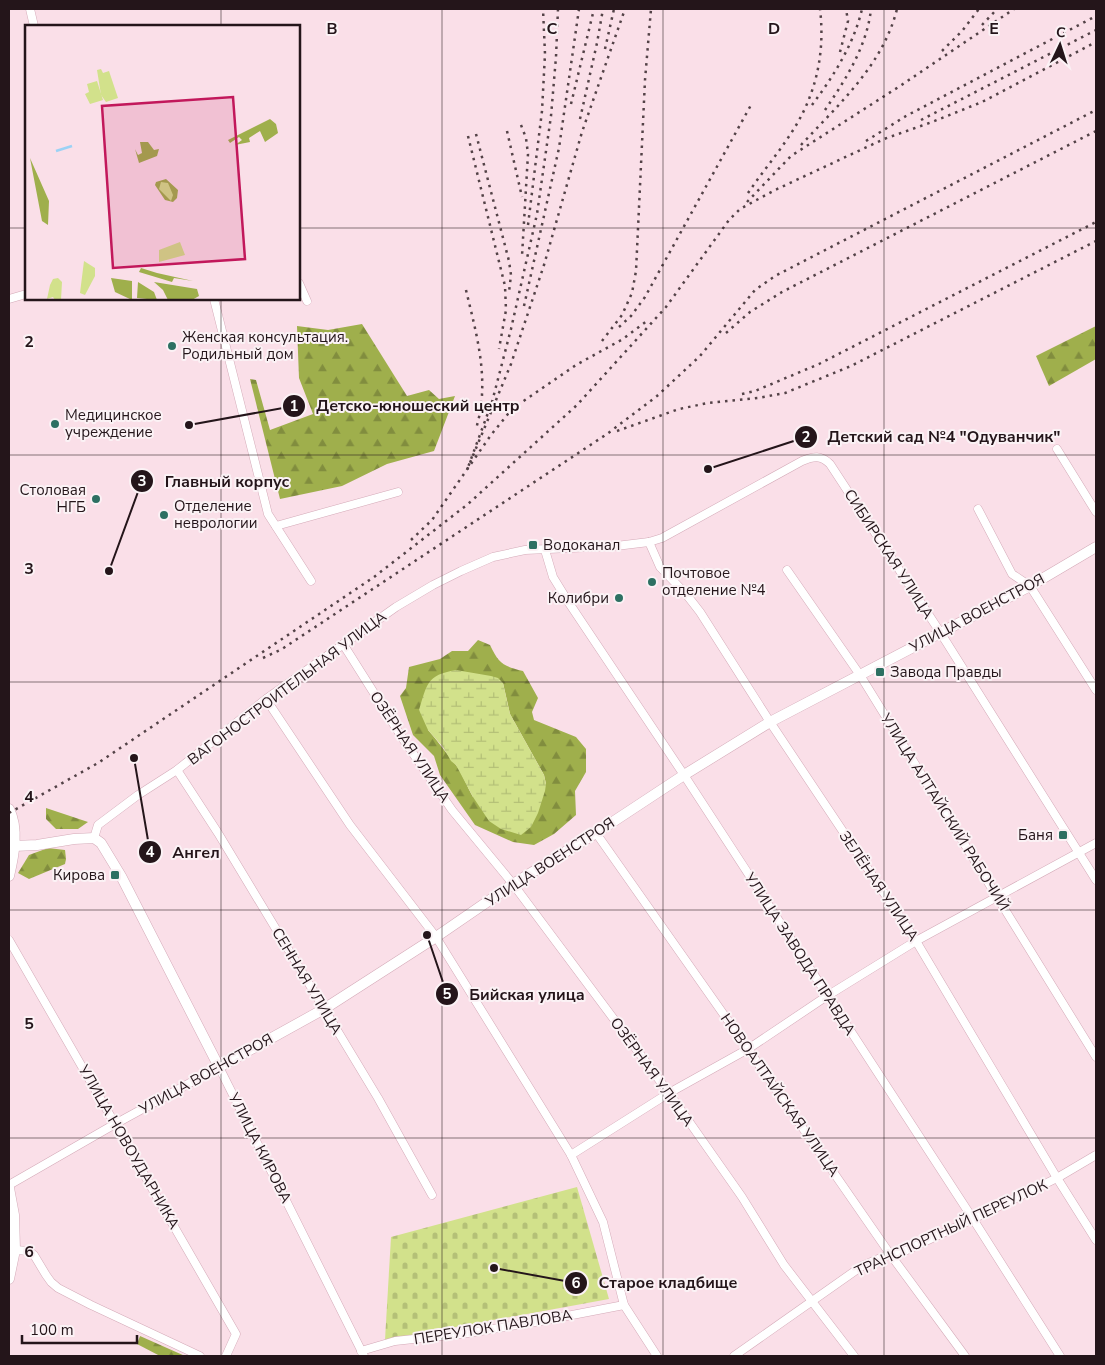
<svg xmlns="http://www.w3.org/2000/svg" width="1105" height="1365" viewBox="0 0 1105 1365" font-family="'Nunito Sans',sans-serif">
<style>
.forest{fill:url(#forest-firs);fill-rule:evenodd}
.wetland{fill:url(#wetland-marsh)}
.cemetery{fill:url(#cemetery-stones)}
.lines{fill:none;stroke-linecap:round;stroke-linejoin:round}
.minor-casing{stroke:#d4aab8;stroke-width:9}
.tertiary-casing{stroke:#d4aab8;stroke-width:11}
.minor{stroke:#fff;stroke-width:8}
.tertiary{stroke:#fff;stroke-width:10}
.rail{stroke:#534247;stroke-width:2.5;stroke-dasharray:2.5 5;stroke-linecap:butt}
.grid{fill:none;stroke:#24151a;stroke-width:1;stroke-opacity:0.55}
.poi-dot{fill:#2d7062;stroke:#fbf2f5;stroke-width:2}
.labels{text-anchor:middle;stroke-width:4;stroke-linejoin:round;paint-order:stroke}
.poi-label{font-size:15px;fill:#24151a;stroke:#fbf2f5;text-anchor:start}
.street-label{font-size:15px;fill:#24151a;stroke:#fbf2f5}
.inset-river{fill:none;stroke:#9bd2f5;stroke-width:2.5}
.view{fill:#c2185b;fill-opacity:0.15;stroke:#c2185b;stroke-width:2.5}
.inset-edge{fill:none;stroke:#24151a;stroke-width:2.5}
.grid-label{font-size:16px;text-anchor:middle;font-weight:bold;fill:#24151a;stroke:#fbf2f5;stroke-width:4;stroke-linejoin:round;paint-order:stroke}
.leader{fill:none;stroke:#24151a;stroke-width:2}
.callout-dot{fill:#24151a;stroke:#fbf2f5;stroke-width:2}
.mark-label{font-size:15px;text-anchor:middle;font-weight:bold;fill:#fff}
.callout-label{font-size:16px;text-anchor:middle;font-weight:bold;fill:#24151a;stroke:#fbf2f5;stroke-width:4;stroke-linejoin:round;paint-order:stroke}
</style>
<defs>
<pattern id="forest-firs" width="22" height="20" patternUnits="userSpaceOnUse" patternTransform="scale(1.25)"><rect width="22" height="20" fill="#9faf4c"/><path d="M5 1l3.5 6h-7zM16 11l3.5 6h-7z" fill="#818d3e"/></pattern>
<pattern id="wetland-marsh" width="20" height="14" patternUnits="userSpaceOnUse" patternTransform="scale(1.25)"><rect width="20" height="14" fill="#d2e18b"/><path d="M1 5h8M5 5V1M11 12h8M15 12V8" fill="none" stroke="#b4c077"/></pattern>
<pattern id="cemetery-stones" width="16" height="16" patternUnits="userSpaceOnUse" patternTransform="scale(1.25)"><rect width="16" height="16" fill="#d2e18b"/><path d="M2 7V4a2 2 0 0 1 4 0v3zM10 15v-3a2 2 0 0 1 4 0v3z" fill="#b4c077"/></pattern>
</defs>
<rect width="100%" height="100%" fill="#fadfe8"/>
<g class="forest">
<path d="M362,324L407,396L429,390L439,399L455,396L434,451L387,464L342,486L280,499L250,379L256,380L270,430L313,414L299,378L297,326L328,330Z"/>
<path d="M1096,326V359L1049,386L1036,356Z"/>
<path d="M478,640L490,645C499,664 503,666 523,671L538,698L532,712L534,720L576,737L586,749V772L575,791L576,815L554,834L534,845L513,842L475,825L440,775L434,756L413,735L400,696L406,688L409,667L440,659L452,651H468ZM503,683L510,714L544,775L546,784L473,797C467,787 463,774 456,765C446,753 438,741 428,730Z"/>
<path d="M46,808L88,822L78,829H56L46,819Z"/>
<path d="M48,848L65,850L66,859L65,864L29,879L18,873L29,855Z"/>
<path d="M140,1336L185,1356H160L137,1344Z"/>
</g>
<path class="wetland" d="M456,670L491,676L498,678L503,683L510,714L544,775L546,784L545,791L538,813L531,827L521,835L501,829L489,821L473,797L456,765L451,761L443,747L428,730L419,710C427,685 426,675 456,670Z"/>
<path class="cemetery" d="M577,1187L609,1299L385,1340L391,1237Z"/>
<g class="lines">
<g class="minor-casing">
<g id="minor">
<path d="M30,9L34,26"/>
<path d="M299,283L307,301"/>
<path d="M9,299L26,294"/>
<path d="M214,299L268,514L311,581"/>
<path d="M1057,449L1096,512"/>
<path d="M978,509L1012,574L1030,586L1096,690"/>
<path d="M276,526L398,492"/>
<path d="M649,542L660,567L686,594L700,612L770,722L916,941L1057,1178L1096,1240"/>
<path d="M545,550L553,577L569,603L684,775L973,1219L1060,1356"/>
<path d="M787,570L860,675L1096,1057"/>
<path d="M343,644L403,739L452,810L513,884L669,1093L742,1197L784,1265L854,1356"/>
<path d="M266,699L350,825L436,937L571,1155L603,1222L624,1305L657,1356"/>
<path d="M177,770L218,833L378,1098L432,1195"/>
<path d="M596,833L748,1049L890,1254L965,1356"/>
<path d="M94,838L98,825L138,795L177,770L266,699L396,607L433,585L461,571L493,557L525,550L616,546L649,542L662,538L802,461C814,456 821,455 830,464L940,632L1096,880"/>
<path d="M9,940L236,1334L226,1356"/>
<path d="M571,1155L669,1093L748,1049L827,996L916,941L1096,843"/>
<path d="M9,1185L115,1124L219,1067L364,1356"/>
<path d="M15,1250L29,1251L34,1255L46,1275L51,1282L58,1288L91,1305L200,1356"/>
<path d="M361,1351L395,1341L469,1333L541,1321L624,1305"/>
<path d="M734,1356L862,1266L890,1254L905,1251L973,1219L1057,1178L1096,1155"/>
</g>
</g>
<g class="tertiary-casing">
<g id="tertiary">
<path d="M9,809C19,829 14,855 9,876"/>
<path d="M14,846L37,845L74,839L94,838L101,843L121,876L219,1067L324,1009L436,937L513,884L596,833L684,775L770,722L1030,586L1096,547"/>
<path d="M9,1188L14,1215L15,1250L9,1279"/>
</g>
</g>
<use href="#minor" class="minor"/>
<use href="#tertiary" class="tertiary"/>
<g class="rail">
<path d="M558,9L556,57L551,116L537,214L511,329L492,402L467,470L511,364L544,265L582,132L625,9"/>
<path d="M982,25L997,9"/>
<path d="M605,49L614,9"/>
<path d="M942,51L962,31L979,9"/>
<path d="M840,52L848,21L846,9"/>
<path d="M571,104L594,9"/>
<path d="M812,105C833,77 854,44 862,9"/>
<path d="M825,110C846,79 867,46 871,9"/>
<path d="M580,119L597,43L603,9"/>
<path d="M921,120L1096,30"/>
<path d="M521,125L526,138L528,154L522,256"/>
<path d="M507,131L522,197"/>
<path d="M476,134L509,261L511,275L509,292"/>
<path d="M468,136L505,286L506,310L499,349"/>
<path d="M866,141L906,116L1096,16"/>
<path d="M801,145C839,104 883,65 897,9"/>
<path d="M748,193C763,171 781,150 795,127C817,91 825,51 820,9"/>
<path d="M747,202L791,156L900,86L1014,9"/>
<path d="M528,225L542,111L545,54L543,9"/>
<path d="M466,290C474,324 484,359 482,394C482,406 479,418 476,429"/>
<path d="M524,306L559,148L579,9"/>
<path d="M619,327L631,316L645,297L751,105"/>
<path d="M726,333L750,312L782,292L1096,131"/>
<path d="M602,341L622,315L632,293L636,271L645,80L651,9"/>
<path d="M742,394L755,391L819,364L1096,222"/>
<path d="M617,431L679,409L708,403L758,398L785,393L851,366L1096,241"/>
<path d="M411,540L432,520L491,435L512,409L576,365L623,339L647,321"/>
<path d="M263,658L282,649L607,434L657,396L700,356L755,290L775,276L1096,110"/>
<path d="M9,813L98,763L374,577L468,504L577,405L666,307L729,220L740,209L775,190L884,139L932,122L982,102L1096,42"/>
</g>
</g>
<path class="grid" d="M221,9V26M442,9V1356M663,9V1356M884,9V1356M9,228H26M299,228H1096M221,299V1356M9,455H1096M9,682H1096M9,910H1096M9,1138H1096"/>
<g class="poi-dot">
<circle cx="172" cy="346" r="5"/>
<circle cx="55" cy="424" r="5"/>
<circle cx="96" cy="499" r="5"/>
<circle cx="164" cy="515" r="5"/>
<rect x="528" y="540" width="10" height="10" rx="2.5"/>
<circle cx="652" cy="582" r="5"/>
<circle cx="619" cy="598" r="5"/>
<rect x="875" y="667" width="10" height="10" rx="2.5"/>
<rect x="1058" y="830" width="10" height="10" rx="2.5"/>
<rect x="110" y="870" width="10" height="10" rx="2.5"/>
</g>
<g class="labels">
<g class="poi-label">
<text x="182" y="342">Женская консультация.<tspan x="182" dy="17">Родильный дом</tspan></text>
<text x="65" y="420">Медицинское<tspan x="65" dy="17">учреждение</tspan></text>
<text x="86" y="495" text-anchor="end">Столовая<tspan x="86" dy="17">НГБ</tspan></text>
<text x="174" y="511">Отделение<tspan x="174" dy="17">неврологии</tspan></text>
<text x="543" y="550">Водоканал</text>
<text x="662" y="578">Почтовое<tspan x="662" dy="17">отделение №4</tspan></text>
<text x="609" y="603" text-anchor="end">Колибри</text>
<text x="890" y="677">Завода Правды</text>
<text x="1053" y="840" text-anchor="end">Баня</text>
<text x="105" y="880" text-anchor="end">Кирова</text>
</g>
<g class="street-label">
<text transform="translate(889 554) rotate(57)" y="5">СИБИРСКАЯ УЛИЦА</text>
<text transform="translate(977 613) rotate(-28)" y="5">УЛИЦА ВОЕНСТРОЯ</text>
<text transform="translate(287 688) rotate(-37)" y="5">ВАГОНОСТРОИТЕЛЬНАЯ УЛИЦА</text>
<text transform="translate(410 747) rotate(56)" y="5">ОЗЁРНАЯ УЛИЦА</text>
<text transform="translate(945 812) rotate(58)" y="5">УЛИЦА АЛТАЙСКИЙ РАБОЧИЙ</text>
<text transform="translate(550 862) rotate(-33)" y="5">УЛИЦА ВОЕНСТРОЯ</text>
<text transform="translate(879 886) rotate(56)" y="5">ЗЕЛЁНАЯ УЛИЦА</text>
<text transform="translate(800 954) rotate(57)" y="5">УЛИЦА ЗАВОДА ПРАВДА</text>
<text transform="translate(307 981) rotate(59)" y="5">СЕННАЯ УЛИЦА</text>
<text transform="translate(652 1072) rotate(54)" y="5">ОЗЁРНАЯ УЛИЦА</text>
<text transform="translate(206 1074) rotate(-29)" y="5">УЛИЦА ВОЕНСТРОЯ</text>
<text transform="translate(780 1095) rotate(55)" y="5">НОВОАЛТАЙСКАЯ УЛИЦА</text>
<text transform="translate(129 1147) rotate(60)" y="5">УЛИЦА НОВОУДАРНИКА</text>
<text transform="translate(260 1148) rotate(63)" y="5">УЛИЦА КИРОВА</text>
<text transform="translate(951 1228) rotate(-25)" y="5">ТРАНСПОРТНЫЙ ПЕРЕУЛОК</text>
<text transform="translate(493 1327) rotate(-9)" y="5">ПЕРЕУЛОК ПАВЛОВА</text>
</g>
</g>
<g transform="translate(25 25)">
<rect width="275" height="275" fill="#fadfe8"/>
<path d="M59,236L70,243V251L60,270L55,268Z" fill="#d2e18b"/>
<path d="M245,94L251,99L253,108L240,117L235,106L224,113L225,117L210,120L217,115L214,112L205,118L203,115ZM115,117H123L129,125L134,124L132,131L114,138L110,124L113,130L117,128ZM5,133L24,176L23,200L17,196ZM141,154L153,165L152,173L148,177L140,175L130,160L131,157ZM116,243L132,248L168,256L149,253L147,257L114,247ZM86,253L107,256V275L90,267ZM113,257L129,267L132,275L112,273ZM129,257L172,264L174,271L167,275H143L138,265Z" fill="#9faf4c"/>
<path d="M136,157L143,158L148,170L146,176L134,164Z" fill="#d2e18b"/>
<path d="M155,217L160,230L134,237V225Z" fill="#d2e18b"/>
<path d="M72,56L78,75L65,79L60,69L64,67L62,59Z" fill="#d2e18b"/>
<path d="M76,44L78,48L84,46L93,73L81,77L76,70L72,45ZM33,253L37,257L36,275H30L28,272L22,274L25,260L28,254Z" fill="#d2e18b"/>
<path class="inset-river" d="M31,126L47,121"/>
<path class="view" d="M208,72L220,234L88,243L77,81Z"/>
<rect width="275" height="275" class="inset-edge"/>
</g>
<g class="grid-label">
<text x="332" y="34">B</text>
<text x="552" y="34">C</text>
<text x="774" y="34">D</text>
<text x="994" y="34">E</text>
<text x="29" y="347">2</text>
<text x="29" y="574">3</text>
<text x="29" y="802">4</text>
<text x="29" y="1029">5</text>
<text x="29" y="1257">6</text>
</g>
<path class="leader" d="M189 425L294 406M708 469L806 437M109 571L142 481M134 758L150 852M427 935L447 994M494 1268L576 1283"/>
<g class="callout-dot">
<circle cx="189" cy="425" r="5"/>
<circle cx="708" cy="469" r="5"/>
<circle cx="109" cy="571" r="5"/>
<circle cx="134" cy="758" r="5"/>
<circle cx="427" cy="935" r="5"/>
<circle cx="494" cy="1268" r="5"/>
<circle cx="294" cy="406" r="12"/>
<circle cx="806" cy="437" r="12"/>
<circle cx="142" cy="481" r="12"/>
<circle cx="150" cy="852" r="12"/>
<circle cx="447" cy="994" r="12"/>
<circle cx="576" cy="1283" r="12"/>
</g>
<g class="mark-label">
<text x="294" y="411">1</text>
<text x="806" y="442">2</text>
<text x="142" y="486">3</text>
<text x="150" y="857">4</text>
<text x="447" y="999">5</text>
<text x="576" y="1288">6</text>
</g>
<g class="callout-label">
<text x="418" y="411">Детско-юношеский центр</text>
<text x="944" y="442">Детский сад №4 "Одуванчик"</text>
<text x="227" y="487">Главный корпус</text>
<text x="196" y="858">Ангел</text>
<text x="527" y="1000">Бийская улица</text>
<text x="668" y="1288">Старое кладбище</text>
</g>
<rect width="1105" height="1365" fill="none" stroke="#24151a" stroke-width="20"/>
<g transform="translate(1060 45) rotate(4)" stroke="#fbf2f5" stroke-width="4" paint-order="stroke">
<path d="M0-4L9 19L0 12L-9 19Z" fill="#24151a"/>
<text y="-8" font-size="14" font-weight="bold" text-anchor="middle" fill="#24151a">С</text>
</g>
<path d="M22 1335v8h115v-8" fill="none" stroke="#24151a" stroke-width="2.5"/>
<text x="30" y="1335" font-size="15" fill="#24151a" stroke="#fbf2f5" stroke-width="4" paint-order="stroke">100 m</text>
</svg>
